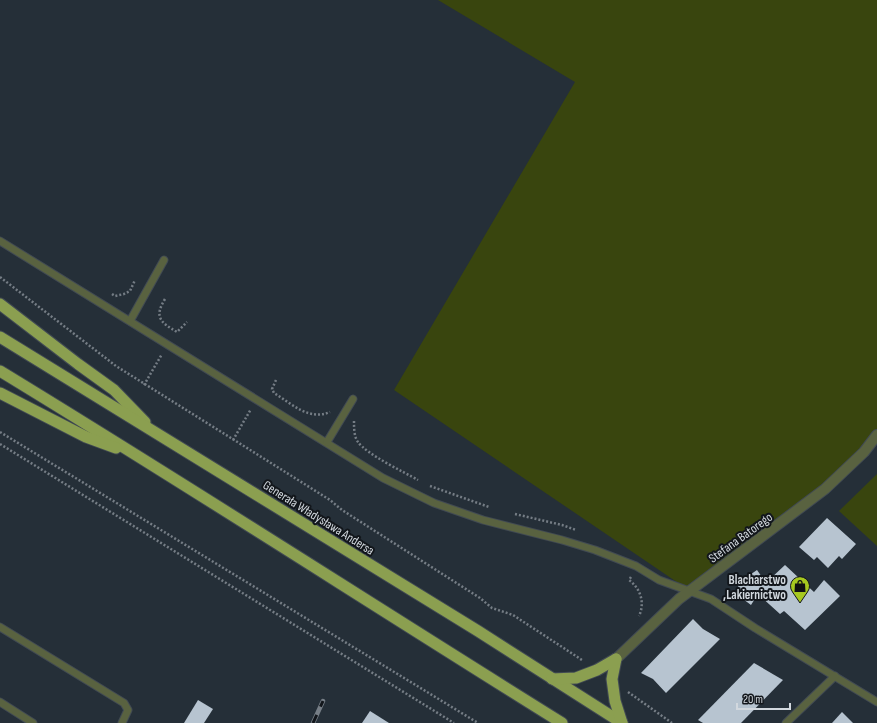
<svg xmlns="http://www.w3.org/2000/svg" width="877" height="723" viewBox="0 0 877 723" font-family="'Sofia Sans Condensed',sans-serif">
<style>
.green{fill:#39450e}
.building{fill:#b7c4d0}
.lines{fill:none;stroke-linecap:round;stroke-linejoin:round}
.service-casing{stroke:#414a53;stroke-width:9}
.minor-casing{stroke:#414a53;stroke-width:12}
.trunk-casing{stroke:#414a53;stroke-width:13}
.path{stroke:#757d85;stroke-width:2.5;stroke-dasharray:2 2;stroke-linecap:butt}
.service{stroke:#596240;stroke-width:7}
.minor{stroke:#596240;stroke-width:10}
.trunk{stroke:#8b9f50;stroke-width:11}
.rail-casing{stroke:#767e86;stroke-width:4.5}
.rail{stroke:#12161b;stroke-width:3;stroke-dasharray:9;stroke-linecap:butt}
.labels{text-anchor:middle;stroke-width:4;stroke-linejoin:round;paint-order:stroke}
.street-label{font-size:13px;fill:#d2d8de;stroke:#12161b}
.poi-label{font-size:13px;font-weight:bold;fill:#d2d8de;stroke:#12161b;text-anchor:end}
</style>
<rect width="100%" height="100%" fill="#252f38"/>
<g class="green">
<path d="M438,0H877V434L825,489L690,591L394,390L575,82Z"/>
<path d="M877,474V546L839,511Z"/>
</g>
<g class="building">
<path d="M827,518L856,544L842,559L839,556L828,568L817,557L814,560L799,547Z"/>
<path d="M785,565L814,592L824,580L840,596L805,630L784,611L780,614L758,594L751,605L739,596L738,583L757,570L764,580L770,579Z"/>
<path d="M693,619L703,629L720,639L666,693L653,679L641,673Z"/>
<path d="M754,663L783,680L741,723H703L698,720Z"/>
<path d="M198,700L213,709L204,723H184Z"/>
<path d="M370,711L389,723H362Z"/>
<path d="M842,712L853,723H832Z"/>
</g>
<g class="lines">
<g class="service-casing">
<g id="service">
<path d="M0,241L383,478L434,503L483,520L562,540L595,550L636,566L659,580L711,599L755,628L877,702"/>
<path d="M130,321L164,260"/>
<path d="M327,442L353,399"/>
<path d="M0,627L124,703L128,710L122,723"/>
<path d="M0,702L33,723"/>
<path d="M786,723L835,676"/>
</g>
</g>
<g class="minor-casing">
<path id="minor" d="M616,659L679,599L825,489L864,452L877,435"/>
</g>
<g class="trunk-casing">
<g id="trunk">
<path d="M0,304L78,364L114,390L145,422"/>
<path d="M0,337L478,631L622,723"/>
<path d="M0,371C189,486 374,606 562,723"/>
<path d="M0,393L86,437L116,448"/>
<path d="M616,659L612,679L615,701L622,723"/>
<path d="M552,679L576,678L597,670L616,659"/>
</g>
</g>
<g class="path">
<path d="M0,277L116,366L330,500L342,510L480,598L492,608L513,615L582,660"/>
<path d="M112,294L115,296L124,294L130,291L135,280"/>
<path d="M165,299C154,317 160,322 177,332L187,322"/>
<path d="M276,380L272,389L274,393C292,404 309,421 330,412"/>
<path d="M144,385L162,354"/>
<path d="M354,421C354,428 354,437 358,442C366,454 404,472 418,480"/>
<path d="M0,432L478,723"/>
<path d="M233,440L251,409"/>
<path d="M0,444L454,723"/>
<path d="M430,486L489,507"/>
<path d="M515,514L562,525L576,530"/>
<path d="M631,577L629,580C641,589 645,603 639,616"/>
<path d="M628,692L672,723"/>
</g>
<use href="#service" class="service"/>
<use href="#minor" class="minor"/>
<use href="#trunk" class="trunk"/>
<g class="rail-casing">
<path id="rail" d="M313,723L323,701"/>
</g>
<use href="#rail" class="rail"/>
</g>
<defs>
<g id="shop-pin" transform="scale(1)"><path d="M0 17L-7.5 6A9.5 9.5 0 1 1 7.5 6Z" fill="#a7c81f" stroke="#12161b"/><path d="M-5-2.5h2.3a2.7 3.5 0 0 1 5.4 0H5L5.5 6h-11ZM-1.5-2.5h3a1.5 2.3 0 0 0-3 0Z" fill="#111"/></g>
</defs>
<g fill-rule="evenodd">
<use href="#shop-pin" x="800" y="586"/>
</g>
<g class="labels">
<g class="street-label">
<text transform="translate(319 517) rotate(32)" y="5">Generała Władysława Andersa</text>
<text transform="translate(740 537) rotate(-36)" y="5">Stefana Batorego</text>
</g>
<g class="poi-label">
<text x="786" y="584">Blacharstwo<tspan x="786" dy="15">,Lakiernictwo</tspan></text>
</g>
</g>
<path d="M737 703v6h53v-6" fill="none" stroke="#d2d8de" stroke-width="2"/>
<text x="743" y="703" font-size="12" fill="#d2d8de" stroke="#12161b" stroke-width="3" paint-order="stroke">20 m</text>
</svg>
